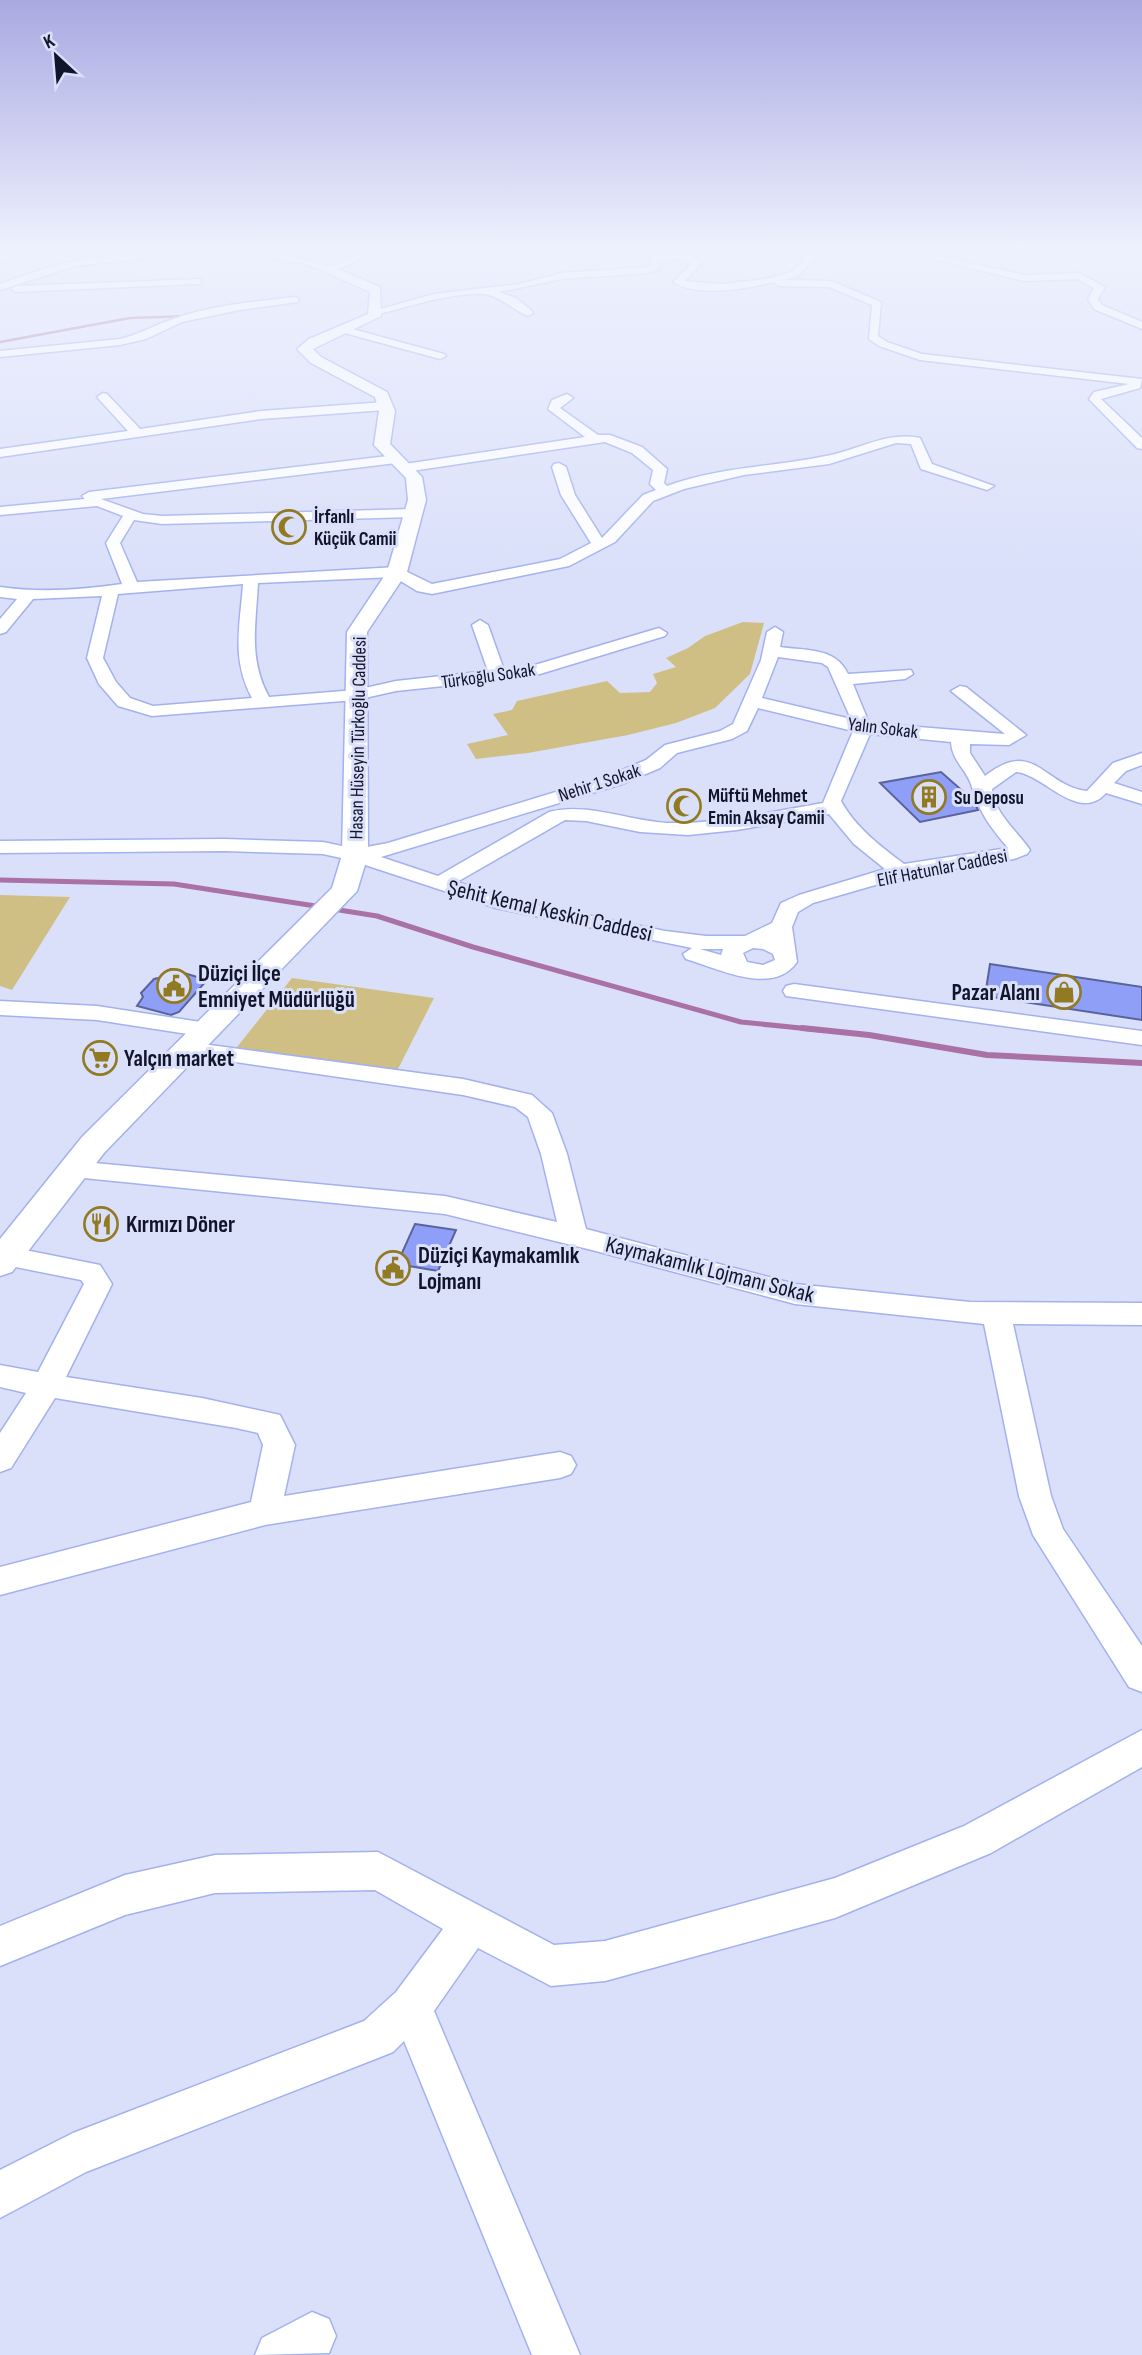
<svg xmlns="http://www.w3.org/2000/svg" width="1142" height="2355" viewBox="0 0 1142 2355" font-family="'Sofia Sans Condensed',sans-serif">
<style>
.green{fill:#cfbf85}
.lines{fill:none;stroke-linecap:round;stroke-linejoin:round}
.stream-far2{stroke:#aa71a6;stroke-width:2.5}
.stream-far1{stroke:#aa71a6;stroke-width:5}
.stream{stroke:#aa71a6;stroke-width:6}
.building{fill:#8f9ff7;stroke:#59649b;stroke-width:2}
.minor-casing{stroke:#a3b1ee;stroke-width:3}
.major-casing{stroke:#a3b1ee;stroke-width:3}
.minor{fill:#fff;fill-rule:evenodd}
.major{fill:#fff;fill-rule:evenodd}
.labels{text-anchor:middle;stroke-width:6;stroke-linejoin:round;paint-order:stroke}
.far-poi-label{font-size:19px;font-weight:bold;fill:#11152b;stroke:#dae0fa;text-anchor:start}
.far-street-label{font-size:19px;fill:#11152b;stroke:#dae0fa}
.street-label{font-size:23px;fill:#11152b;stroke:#dae0fa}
.poi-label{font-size:23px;font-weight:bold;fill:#11152b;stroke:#dae0fa;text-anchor:start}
</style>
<rect width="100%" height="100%" fill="#dae0fa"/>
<g class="green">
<path d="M743,622L764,623L750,674L715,708L676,723L628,735L528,753L476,759L467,744L508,735L493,714L512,710L517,701L607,681L620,693L650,692L657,683L653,674L676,667L666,658L688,648L705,636Z"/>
<path d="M0,895L70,897L12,990L0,986Z"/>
<path d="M292,978L434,998L397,1071L233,1052Z"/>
</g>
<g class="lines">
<path class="stream-far2" d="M0,342L130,318L188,316"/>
<g class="stream-far1">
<path d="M0,880L174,884L322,907"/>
<path d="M333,909L377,916L473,947L741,1022L820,1030"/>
</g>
<path class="stream" d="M802,1028L869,1035L987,1055L1142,1063"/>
</g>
<g class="building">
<path d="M941,772L974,801L978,810L920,822L880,783Z"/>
<path d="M990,964L1142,987V1020L985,996Z"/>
<path d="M171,969L207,980L179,1012L171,1015L137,1006L143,997L141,993L154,979L163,977Z"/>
<path d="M415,1224L456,1230L438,1271L397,1264Z"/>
</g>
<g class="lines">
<g class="minor-casing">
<g id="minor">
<path d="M12,247H22L0,265V257Z"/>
<path d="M361,247H370L366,256L331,273L304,264L259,255L185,254L75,266L0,290V284C22,276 43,268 66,263C148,244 250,240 330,267L359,252Z"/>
<path d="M844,247H866L816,257L798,276L783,280L831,281L881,302L878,336L887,342L922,354L1142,379L1140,388L1101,399L1142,438V449L1137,448L1089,399L1094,392L1129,384L920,360L879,346L869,339L872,305L829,287L778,286L774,282C745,289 699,298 673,282L691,264L676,259L658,261L659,269L647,273L562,279L499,292L516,298L532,311L533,313L528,316C513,310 501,296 484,294C456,291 404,308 375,315L370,312L434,294L519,284L562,273L646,267L651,266L650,257C667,253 687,251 702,263L685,281L722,284L766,279L792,272L810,253Z"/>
<path d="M883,247H900L1024,275L1079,273L1105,287L1098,299L1102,305L1142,322V329L1094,309L1088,299L1094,288L1077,279L1024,281Z"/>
<path d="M201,279V283L198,284L16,292L11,289L16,286Z"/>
<path d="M294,297L298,298V302L239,310L182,322L146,339L120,345L0,357V351L120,339C140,334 157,324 176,318C213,305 255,302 294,297Z"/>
<path d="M345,327L444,354L446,356L440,359L341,332L340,330Z"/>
<path d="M103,393L107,394L140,429L261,411L385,402L391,406L385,410L261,419L0,457V449L128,431L97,397Z"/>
<path d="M567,394L573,398L560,408L598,435H610L642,447L667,469L664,483L667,486C718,467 773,467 826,456C859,450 886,431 920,438L932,464L994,486L987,490L921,469L911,444L896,443L829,464L744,475L684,489L653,501L615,542L569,566L432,594L417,591L394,577L258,583C256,624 248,659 269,697L356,690L396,681L488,671L472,625L480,620L488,625L504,670L528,667L659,628L667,633L665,636L530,677L396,691L356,700L152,716L118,706L99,684L87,658L102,596L33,599L6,632L0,634V619L17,599L0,597V587C41,593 81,590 122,584L106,543L123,516L97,506L0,515V507L85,499L82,496L89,492L396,455L402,459L396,463L101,499L143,514L162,516L413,509L420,513L413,517L162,524L134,520L120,543L137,582L397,567L432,584L560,559L591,543L561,495L552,467L554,464L559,463L566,467L575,495L602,538L643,495L656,490L650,484L653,470L632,453L605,442L405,472L398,468L405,464L585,437L548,409L552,400ZM243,584C240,626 231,659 252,698L153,706L130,698L116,682L103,658L118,594Z"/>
<path d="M775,627L783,632L780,647C807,651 835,647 848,674L911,670L913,674L905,679L853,684L869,723L1005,734L951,691L960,686L966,687L1026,735L1009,745L970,744V753L985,776C1035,737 1043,786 1087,791L1113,763L1142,753V765L1126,771L1114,783L1142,792V804L1106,793C1078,824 1044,774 1016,772L992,789C994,813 1017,831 1030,850L1027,854L1014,859L903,877L813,903L798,912L792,927L797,962C773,997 717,968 686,959L683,954L692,948L496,908L350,860L323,854L224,851L0,853V841L224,839L323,842L356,849L388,843L608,776L646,760L665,745L720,731L733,724L761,660L767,632ZM778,657L822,663L828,667L851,719L762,698ZM758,708L853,731L823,803C771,812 719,824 667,823C627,821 588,802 549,812L438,876L381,857L622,784L660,768L677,753L732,739L747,731ZM870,734L951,742C952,761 967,770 972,787C981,815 989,825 1008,848L904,864C880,846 856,828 841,801ZM829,814L854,844L885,869L799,895L781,903L772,923L745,936H706L665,931L508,899L457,882L565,820L586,821L640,832L688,835L737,830ZM753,948L763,949L773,954L775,960L763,965L747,962L743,953ZM700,949H723L721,955Z"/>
<path d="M794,984L1142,1031V1045L786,996L783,991L786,986Z"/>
<path d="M0,1001L97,1006L207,1023L215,1025L219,1030L215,1035L207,1037L97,1020L0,1015Z"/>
<path d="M188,1042L463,1079L532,1095L552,1113L567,1154L586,1229L795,1284L970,1302L1142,1303V1325L1013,1324L1051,1496L1063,1529L1142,1646V1692L1129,1687L1033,1535L1019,1496L984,1324L795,1304L592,1250L445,1214L64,1176L60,1170L64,1164L73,1161L445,1196L557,1222L541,1154L528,1117L515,1107L463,1095L180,1054L176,1049L180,1044Z"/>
<path d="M5,1246L100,1265L112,1284L66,1377L202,1398L280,1415L295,1445L284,1496L560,1452L571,1456L576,1465L571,1474L560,1478L265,1525L0,1595V1567L251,1502L263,1445L258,1433L236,1428L55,1398L11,1468L0,1472V1433L26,1393L0,1387V1365L38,1372L84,1284L81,1280L0,1264V1248Z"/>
<path d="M1142,1730V1767L991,1853L835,1918L605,1981L551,1986L478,1948L434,2011L580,2355H532L404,2041L393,2052L378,2058L86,2172L0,2218V2170L73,2133L364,2021L396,1992L443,1929L375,1890L215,1893L125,1915L0,1966V1926L125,1875L215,1855L378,1852L554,1945L605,1941L835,1878L964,1826Z"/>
<path d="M312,2312L329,2319L336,2336L329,2353L255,2355L262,2338Z"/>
</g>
</g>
<g class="major-casing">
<path id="major" d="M331,266L380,287L381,316L313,349L321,357L387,392L395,411L390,444L422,477L426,500L407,572L367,632L368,855L357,891L104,1153L12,1272L0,1276V1239L82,1137L332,888L342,855L347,632L387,572L408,500L406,478L374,445L379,411L375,397L311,363L297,349L309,339L368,314L370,292L327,273L325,270Z"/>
</g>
<use href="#minor" class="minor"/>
<use href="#major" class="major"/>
</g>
<linearGradient id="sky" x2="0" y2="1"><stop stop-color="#a9a9e2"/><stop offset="0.43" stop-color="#eef1fd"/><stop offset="1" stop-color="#eef1fd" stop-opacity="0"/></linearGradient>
<rect width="1142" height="577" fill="url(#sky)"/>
<defs>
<g id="mosque-ring" transform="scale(1.75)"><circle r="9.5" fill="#dae0fa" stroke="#917a21" stroke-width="1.5"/><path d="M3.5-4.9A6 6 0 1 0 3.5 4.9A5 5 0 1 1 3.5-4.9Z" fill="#917a21"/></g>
<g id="building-ring" transform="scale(1.75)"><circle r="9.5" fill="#dae0fa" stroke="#917a21" stroke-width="1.5"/><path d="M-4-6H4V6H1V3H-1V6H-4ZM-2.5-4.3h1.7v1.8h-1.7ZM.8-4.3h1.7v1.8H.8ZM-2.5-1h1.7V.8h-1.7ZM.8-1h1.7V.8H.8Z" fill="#917a21"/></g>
<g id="civic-ring" transform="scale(1.75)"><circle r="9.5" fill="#dae0fa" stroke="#917a21" stroke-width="1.5"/><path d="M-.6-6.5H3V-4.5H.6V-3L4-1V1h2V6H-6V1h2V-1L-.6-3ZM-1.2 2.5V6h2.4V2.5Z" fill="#917a21"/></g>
<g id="shop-ring" transform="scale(1.75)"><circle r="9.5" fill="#dae0fa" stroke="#917a21" stroke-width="1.5"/><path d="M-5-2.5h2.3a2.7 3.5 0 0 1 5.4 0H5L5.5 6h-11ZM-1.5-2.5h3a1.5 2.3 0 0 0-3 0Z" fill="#917a21"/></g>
<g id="supermarket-ring" transform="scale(1.75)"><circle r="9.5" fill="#dae0fa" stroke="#917a21" stroke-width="1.5"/><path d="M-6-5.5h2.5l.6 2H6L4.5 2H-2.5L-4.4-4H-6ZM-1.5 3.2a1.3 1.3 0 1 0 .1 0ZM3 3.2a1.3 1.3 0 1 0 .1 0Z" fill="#917a21"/></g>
<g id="restaurant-ring" transform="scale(1.75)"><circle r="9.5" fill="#dae0fa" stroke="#917a21" stroke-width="1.5"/><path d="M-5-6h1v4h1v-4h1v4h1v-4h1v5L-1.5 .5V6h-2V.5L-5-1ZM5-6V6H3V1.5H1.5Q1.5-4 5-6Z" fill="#917a21"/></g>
</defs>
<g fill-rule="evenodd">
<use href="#mosque-ring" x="289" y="527"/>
<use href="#building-ring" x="929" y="797"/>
<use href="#mosque-ring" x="684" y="806"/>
<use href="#civic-ring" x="174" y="986"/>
<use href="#shop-ring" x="1064" y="992"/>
<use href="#supermarket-ring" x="100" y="1058"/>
<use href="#restaurant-ring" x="101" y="1224"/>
<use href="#civic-ring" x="393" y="1268"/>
</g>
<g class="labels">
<g class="far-poi-label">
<text x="314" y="523">İrfanlı<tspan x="314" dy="22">Küçük Camii</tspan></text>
<text x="708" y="802">Müftü Mehmet<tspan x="708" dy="22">Emin Aksay Camii</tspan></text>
<text x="954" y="804">Su Deposu</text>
</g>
<g class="far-street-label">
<text transform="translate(488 675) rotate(-8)" y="7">Türkoğlu Sokak</text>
<text transform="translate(883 727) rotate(7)" y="7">Yalın Sokak</text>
<text transform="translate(357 738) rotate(-89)" y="7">Hasan Hüseyin Türkoğlu Caddesi</text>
<text transform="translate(599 782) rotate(-18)" y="7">Nehir 1 Sokak</text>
<text transform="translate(942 867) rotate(-11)" y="7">Elif Hatunlar Caddesi</text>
</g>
<g class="street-label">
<text transform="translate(550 910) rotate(13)" y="8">Şehit Kemal Keskin Caddesi</text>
<text transform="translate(710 1269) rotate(14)" y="8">Kaymakamlık Lojmanı Sokak</text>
</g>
<g class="poi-label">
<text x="198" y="981">Düziçi İlçe<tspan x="198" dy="26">Emniyet Müdürlüğü</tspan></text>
<text x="1040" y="1000" text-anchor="end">Pazar Alanı</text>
<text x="124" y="1066">Yalçın market</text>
<text x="126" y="1232">Kırmızı Döner</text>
<text x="418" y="1263">Düziçi Kaymakamlık<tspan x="418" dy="26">Lojmanı</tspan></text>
</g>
</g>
<g transform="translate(56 56) rotate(334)" stroke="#dae0fa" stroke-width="5" paint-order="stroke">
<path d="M0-5L12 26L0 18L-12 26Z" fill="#11152b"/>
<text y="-10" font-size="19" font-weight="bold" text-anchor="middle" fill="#11152b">K</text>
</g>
</svg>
